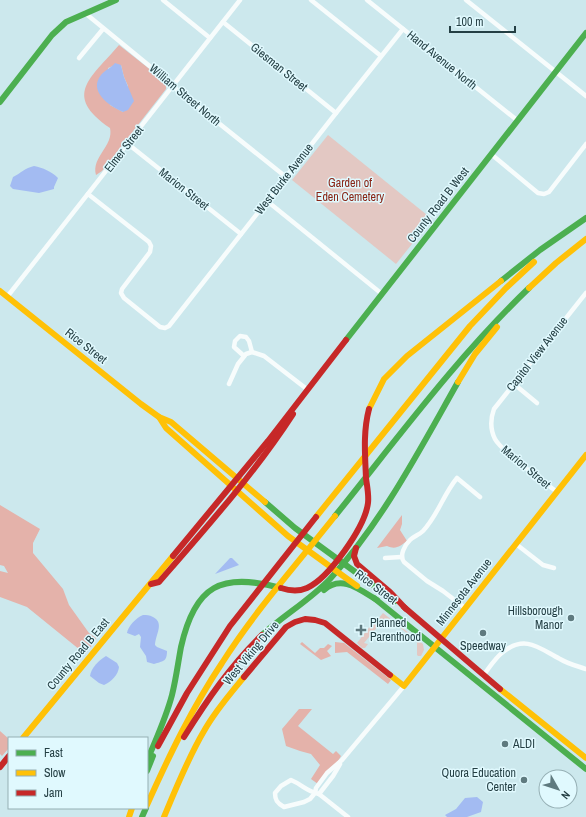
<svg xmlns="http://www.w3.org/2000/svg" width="586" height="817" viewBox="0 0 586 817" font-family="'Archivo Narrow',sans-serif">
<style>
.green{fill:#e3c8c3}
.forest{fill:#e4b2aa;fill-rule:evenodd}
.water{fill:#a3bbf2}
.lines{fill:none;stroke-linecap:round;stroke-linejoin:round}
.street{stroke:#f7fcfc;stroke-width:4.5}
.fast{stroke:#4caf50;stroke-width:6}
.slow{stroke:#ffc107;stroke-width:6}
.jam{stroke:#c62828;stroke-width:6}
.poi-dot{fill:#5f7a7f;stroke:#e0f9fe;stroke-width:1.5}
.labels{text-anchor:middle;stroke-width:3;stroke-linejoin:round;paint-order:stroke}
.street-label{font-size:12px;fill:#243f44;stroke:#e0f9fe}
.park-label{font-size:12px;fill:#892517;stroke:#e0f9fe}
.poi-label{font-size:12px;fill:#243f44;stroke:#e0f9fe;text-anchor:end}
</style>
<rect width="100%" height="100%" fill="#cce8ed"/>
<g class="green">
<path d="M328,135L432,219L396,264L292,180Z"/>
<path d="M383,613L423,644L424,650L421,656H418L417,655V643L415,640L391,620L384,619L364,643L368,644L365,648H362L357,643L371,625L370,622L373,625Z"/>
</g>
<g class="forest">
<path d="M119,45L166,82V89L102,171L96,175C91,157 114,146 110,128C62,95 91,78 119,45ZM121,65L124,77L128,86L123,112L110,105L108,68L113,66Z"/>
<path d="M0,505L40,529L33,543V553L63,589L69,605L89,633L96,638L94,643L85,654L27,607L0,597V571L8,573L4,566L0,565Z"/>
<path d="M402,515V524L400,530L407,541C400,546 396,550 387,546L377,548Z"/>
<path d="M302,642L315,653L320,648H324L328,644L332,646L327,651L331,656L321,660L300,644Z"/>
<path d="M335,642L344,643L391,680L388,684L347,652L335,653Z"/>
<path d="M299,709H312L298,726L333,754L336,751L341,756L338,761L318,784L311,779L320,765L311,754L300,751L286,746L282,729Z"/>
<path d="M0,731L9,739V748L2,756L0,754Z"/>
</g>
<g class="water">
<path d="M115,63L121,65L124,77L134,101L128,110L123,112C109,106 88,91 101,75C105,70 111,68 115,63Z"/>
<path d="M34,166C43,168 51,171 58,178L54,187V189L39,193L13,189L10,186L13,177C21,173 25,168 34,166Z"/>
<path d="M230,558H232L239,565L215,574Z"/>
<path d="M143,615C147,615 149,615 153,617C165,623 155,635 155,645L157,647L167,651C167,662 163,661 154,664L147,662L146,656L140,647L141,637L139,634L135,636L127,633C128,626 136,618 143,615Z"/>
<path d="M106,656L117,663L119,667C118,675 112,681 104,685L99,683L90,676C91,668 99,660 106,656Z"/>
<path d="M477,797L483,802L481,812L467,817H447L445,815L456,809L465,798Z"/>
</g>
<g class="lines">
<g class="street">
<path d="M163,0L210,38"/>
<path d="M311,0L381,56"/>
<path d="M367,0L518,121"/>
<path d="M466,0L586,96"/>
<path d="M85,13L174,86L176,89L286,177"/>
<path d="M223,22L336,113"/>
<path d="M79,58L103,29"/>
<path d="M128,144L241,234"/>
<path d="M491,154L538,193L544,194L549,192L586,144"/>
<path d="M88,194L149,242L151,246L150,252L122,289L121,293L124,298L160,327L165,328L169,326L336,113L403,29"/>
<path d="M267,201L382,294"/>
<path d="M7,297L240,0"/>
<path d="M244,356L234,347L235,341L240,336L246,337L249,341L252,352"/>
<path d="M229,384L238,364L246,354L252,352L264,356L308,390"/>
<path d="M514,384L537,403"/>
<path d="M557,492C544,482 501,451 495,439C490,429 490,420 494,409L586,293"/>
<path d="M516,544L543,565L554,568"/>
<path d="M385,558L401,557"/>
<path d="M465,608L443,591L427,581L404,562C399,555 405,545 410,540C414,536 419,535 423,531C438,515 443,495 457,478L480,497"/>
<path d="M483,676C489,668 495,658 503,652C526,634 540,649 560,659C568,664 577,666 586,669"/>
<path d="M319,794L333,776L340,764"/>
<path d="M348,817L319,794C306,791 303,785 291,780L281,786L275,793C275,800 277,803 284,807L304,802L310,799L315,793L316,788L327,773L342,760L404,686"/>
</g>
<g class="fast">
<path d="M0,102L52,35L66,22L116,0"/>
<path d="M501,281L540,250L586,218"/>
<path d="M346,340L586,33"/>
<path d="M265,502L295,528L395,601"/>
<path d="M335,516C397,439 457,357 529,288"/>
<path d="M324,590C342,574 360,590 377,600"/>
<path d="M374,598L586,769"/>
<path d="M262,635C284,615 310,600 330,579C383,521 420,449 458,382"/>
<path d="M147,761C156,739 166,718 172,695C176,679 178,663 181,647C195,585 221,572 281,588"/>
<path d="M147,771L153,756"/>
<path d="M142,817L146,808"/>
</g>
<g class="slow">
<path d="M529,288L556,263L586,239"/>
<path d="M0,291L141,404L159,417L171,422L265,502"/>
<path d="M458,382L475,354L497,327"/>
<path d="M369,409L384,379L407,356L501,281"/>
<path d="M159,417L166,428L288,536L357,586"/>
<path d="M316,517L470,326L506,288L534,262"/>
<path d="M390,675L404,686L586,455"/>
<path d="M500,689L586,758"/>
<path d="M23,738L173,556"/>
<path d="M147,805C169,756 192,708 222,663C255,611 297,564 335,516"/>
<path d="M129,817L132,808"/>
<path d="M164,817C176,788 188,758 204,731C215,711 230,694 244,677"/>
</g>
<g class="jam">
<path d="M356,548L354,556L357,564L390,592L406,609"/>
<path d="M173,556L268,441L346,340"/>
<path d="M151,584L159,582C206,528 254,474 293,414"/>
<path d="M281,588C290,591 298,592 307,588C329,578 365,527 368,503C369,495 367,486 366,478C365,454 363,432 369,409"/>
<path d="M404,607L500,689"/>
<path d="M244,677L286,627L295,622L305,619L315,620L325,623L390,675"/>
<path d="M184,737C207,700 231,665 262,635"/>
<path d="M158,746L187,693L230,626L316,517"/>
<path d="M0,767L9,756"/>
</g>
</g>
<g class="poi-dot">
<circle cx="571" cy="618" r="4"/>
<path d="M359 624h4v4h4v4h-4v4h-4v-4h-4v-4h4z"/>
<circle cx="483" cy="633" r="4"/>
<circle cx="505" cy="744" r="4"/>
<circle cx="524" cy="780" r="4"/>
</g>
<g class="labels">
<g class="street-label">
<text transform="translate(442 60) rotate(39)" y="4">Hand Avenue North</text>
<text transform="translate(279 67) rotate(39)" y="4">Giesman Street</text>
<text transform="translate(185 95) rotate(40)" y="4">William Street North</text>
<text transform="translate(124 149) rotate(-52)" y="4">Elmer Street</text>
<text transform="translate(284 179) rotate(-52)" y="4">West Burke Avenue</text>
<text transform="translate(184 189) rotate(38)" y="4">Marion Street</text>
<text transform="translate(438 205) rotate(-52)" y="4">County Road B West</text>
<text transform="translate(86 346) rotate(38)" y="4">Rice Street</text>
<text transform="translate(537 354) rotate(-52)" y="4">Capitol View Avenue</text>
<text transform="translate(526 467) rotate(40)" y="4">Marion Street</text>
<text transform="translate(376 587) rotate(37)" y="4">Rice Street</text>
<text transform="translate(464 592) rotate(-52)" y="4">Minnesota Avenue</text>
<text transform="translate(251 653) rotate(-50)" y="4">West Viking Drive</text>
<text transform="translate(78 654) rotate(-50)" y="4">County Road B East</text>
</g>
<g class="park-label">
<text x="350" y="187">Garden of<tspan x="350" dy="14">Eden Cemetery</tspan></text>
</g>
<g class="poi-label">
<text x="563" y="615">Hillsborough<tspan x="563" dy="14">Manor</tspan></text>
<text x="370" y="627" text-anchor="start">Planned<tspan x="370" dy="14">Parenthood</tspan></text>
<text x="483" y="650" text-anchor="middle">Speedway</text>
<text x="513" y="748" text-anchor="start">ALDI</text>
<text x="516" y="777">Quora Education<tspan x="516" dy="14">Center</tspan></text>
</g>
</g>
<rect x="8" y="737" width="140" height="72" fill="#e0f9fe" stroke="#95afb4"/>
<rect x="16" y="750" width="20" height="6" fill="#4caf50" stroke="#95afb4"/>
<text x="44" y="757" font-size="12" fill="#243f44">Fast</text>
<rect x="16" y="770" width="20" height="6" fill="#ffc107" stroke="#95afb4"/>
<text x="44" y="777" font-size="12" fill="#243f44">Slow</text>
<rect x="16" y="790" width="20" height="6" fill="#c62828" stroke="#95afb4"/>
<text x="44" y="797" font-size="12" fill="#243f44">Jam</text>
<g transform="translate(558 789) rotate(129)"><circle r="19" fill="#e0f9fe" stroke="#95afb4"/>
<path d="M0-3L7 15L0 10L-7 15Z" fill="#5f7a7f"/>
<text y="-6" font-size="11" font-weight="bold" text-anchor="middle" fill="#243f44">N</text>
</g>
<path d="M450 26v6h65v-6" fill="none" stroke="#243f44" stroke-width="2"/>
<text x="456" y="26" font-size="12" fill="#243f44" stroke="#e0f9fe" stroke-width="3" paint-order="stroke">100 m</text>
</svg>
